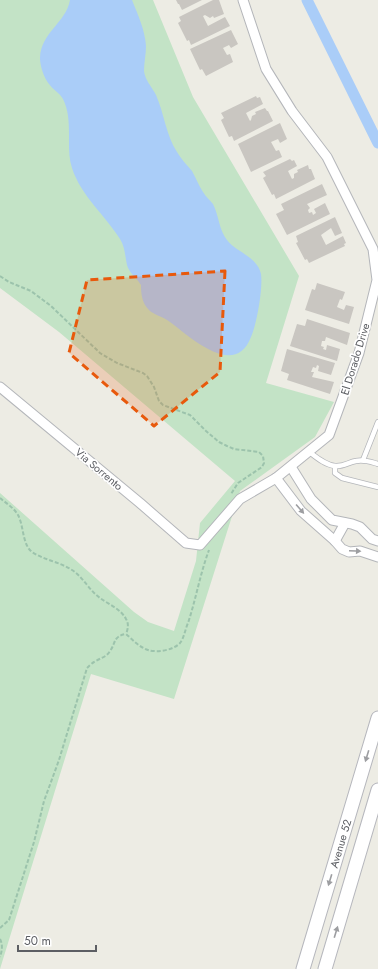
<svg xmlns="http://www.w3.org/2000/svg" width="378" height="969" viewBox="0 0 378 969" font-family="Jost,sans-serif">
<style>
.green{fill:#c3e3c6}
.water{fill:#aacdf8}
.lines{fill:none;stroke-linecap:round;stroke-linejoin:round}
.canal{stroke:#aacdf8;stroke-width:11}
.building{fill:#c9c6c1}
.service-casing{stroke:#b4b6ba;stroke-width:6}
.minor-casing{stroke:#b4b6ba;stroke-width:11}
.secondary-casing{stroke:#b6b7bd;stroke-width:15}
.path{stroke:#9cc3ac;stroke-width:2;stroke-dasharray:4 2;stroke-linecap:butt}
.service{stroke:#fff;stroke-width:4.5}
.minor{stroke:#fff;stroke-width:9}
.secondary{stroke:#fff;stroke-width:13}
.oneway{fill:#9d9ea1}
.marked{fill:#e8590c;fill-opacity:0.2;stroke:#e8590c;stroke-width:3;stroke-dasharray:8 5;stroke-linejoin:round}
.labels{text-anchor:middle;stroke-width:3.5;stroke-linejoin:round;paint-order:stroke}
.street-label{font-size:11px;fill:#5c5e63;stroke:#fff}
</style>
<rect width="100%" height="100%" fill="#edece4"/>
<path class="green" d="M0,0H153L193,97L299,276L266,383L334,402L315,437L240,491L174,699L91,674L0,969V493L134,612L148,622L174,631L196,561L200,523L235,481L59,332L0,288Z"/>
<path class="water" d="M70,0H132C138,15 145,30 146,46C146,54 144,63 144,71C145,80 152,87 156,95C164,113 166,135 177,152C181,159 187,165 192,171C196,178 199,186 203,192C206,197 210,200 213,204C219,216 219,230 227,240C237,253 257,256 261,274C263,288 257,323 251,337C235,379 190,337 170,322C164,317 152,314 149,310C142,303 141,294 141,285C137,278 129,273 127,265C125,256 125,247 120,239C105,215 81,196 72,168C65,147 74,121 63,99C60,93 53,90 49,84C44,78 40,66 40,58C41,32 66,23 70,0Z"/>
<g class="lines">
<path class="canal" d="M307,0L378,143"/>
</g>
<g class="building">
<path d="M176,0H202L182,10L179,4H178Z"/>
<path d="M213,0H219L224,14L214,18L213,16L210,18L205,15L203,16L208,26L225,17L230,26L191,45L189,40L187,41L178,23L181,21L179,17Z"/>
<path d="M231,30L238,44L231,48L229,45L223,48L227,55L230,54L233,62L206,76L202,69L200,70L190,49Z"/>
<path d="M256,96L257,98L260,97L263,104L246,113L250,121L251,120L252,116L256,114L255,112L265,108L267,111H268L273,121L234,141L232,136L229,137L221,120L224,118L221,113Z"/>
<path d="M280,123L287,139L280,143L278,139L271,142L276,151L279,150L282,157L251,172L238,144Z"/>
<path d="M290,159L292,161L294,160L297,166L288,171L292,179L294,178V174L298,172L297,170L308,165L309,169H311L315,179L276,199L274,194L272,195L263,178L266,176L263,172Z"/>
<path d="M322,184L327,195L307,204L310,208L308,210L309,213L312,212L313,215L316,213L314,209L325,203L330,214L287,235L276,214L284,210L281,204Z"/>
<path d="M335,217L342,233L335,236L331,228L321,235L326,245L343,236L346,243L344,244L345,246L309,263L307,259L305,260L296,243L298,242L296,236Z"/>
<path d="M317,283L345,292L342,300L340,299L337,307L344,310L346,305L354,307L349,324L305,310L312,289L315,290Z"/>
<path d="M307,319L350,333L347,345L326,337L325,341H322L321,346L324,347L323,349L326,350L327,345L340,349L337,361L290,346L297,324L305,326Z"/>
<path d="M287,349L335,363L331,375L318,371L319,366L317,365L316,368L313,367L311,372H314L312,377L334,382L330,394L287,380L289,374L281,371Z"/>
</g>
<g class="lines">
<g class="service-casing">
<g id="service">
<path d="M308,451C316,457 325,465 335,466C343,467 349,462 356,461C364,459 371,462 378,464"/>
<path d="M363,460L378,422"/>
<path d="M335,466V473L342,478L378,487"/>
</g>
</g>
<g class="minor-casing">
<g id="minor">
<path d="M0,387L140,503L186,543L200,545L240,499L276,478L329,435L359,353L377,280L373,249L327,157L292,111L266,69L243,0"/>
<path d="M291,467L311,499L332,520L352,524L360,527L372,539L378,541"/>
<path d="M276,478L301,511L335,541L342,549L349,552L360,551L378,557"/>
<path d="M335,541L345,523"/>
</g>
</g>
<g class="secondary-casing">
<g id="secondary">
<path id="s1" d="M303,969L378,718"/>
<path d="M325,969L378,790"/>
</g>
</g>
<g class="path">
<path d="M0,276L9,282L31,291L51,306L100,353L117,363L143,373L147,376L154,387L159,401L163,405L190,415L206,431L219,442L227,446L234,449L259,452L263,456L264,463L262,467L238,483L231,494"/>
<path d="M0,498C6,503 14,508 18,515C24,526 22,544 32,552C44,560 60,562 72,570C83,577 89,590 100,598C108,604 121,609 126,619C129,624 128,629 126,634"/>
<path d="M0,928L9,920L34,842L44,801L59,760L87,668C89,666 92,663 94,662C100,658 107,657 110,651C116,643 113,636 126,634C133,640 139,647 148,650C157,653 174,650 180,643C184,638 185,630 188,623C196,599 200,574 209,550"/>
<path d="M0,939C3,945 2,951 0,957"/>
</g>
<use href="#service" class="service"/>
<use href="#minor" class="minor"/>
<use href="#secondary" class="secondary"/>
</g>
<defs><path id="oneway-solid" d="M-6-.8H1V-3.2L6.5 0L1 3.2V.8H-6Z"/></defs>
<g class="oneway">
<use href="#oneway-solid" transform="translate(300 509) rotate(49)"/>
<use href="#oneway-solid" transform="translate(355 551) rotate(3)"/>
<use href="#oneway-solid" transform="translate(367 756) rotate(107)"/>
<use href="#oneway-solid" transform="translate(330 880) rotate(107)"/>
<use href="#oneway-solid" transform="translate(336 932) rotate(-73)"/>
</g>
<path class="marked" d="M225,271L220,372L154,426L69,353L87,280Z"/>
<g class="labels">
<g class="street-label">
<text transform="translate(355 359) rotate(-73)" y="4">El Dorado Drive</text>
<text transform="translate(99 469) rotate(40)" y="4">Via Sorrento</text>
<text dy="4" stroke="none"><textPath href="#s1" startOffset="131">Avenue 52</textPath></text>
</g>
</g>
<path d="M18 945v6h78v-6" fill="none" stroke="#5c5e63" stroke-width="2"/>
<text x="24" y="945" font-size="12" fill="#5c5e63" stroke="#ffffff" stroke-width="3" paint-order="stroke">50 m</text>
</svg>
